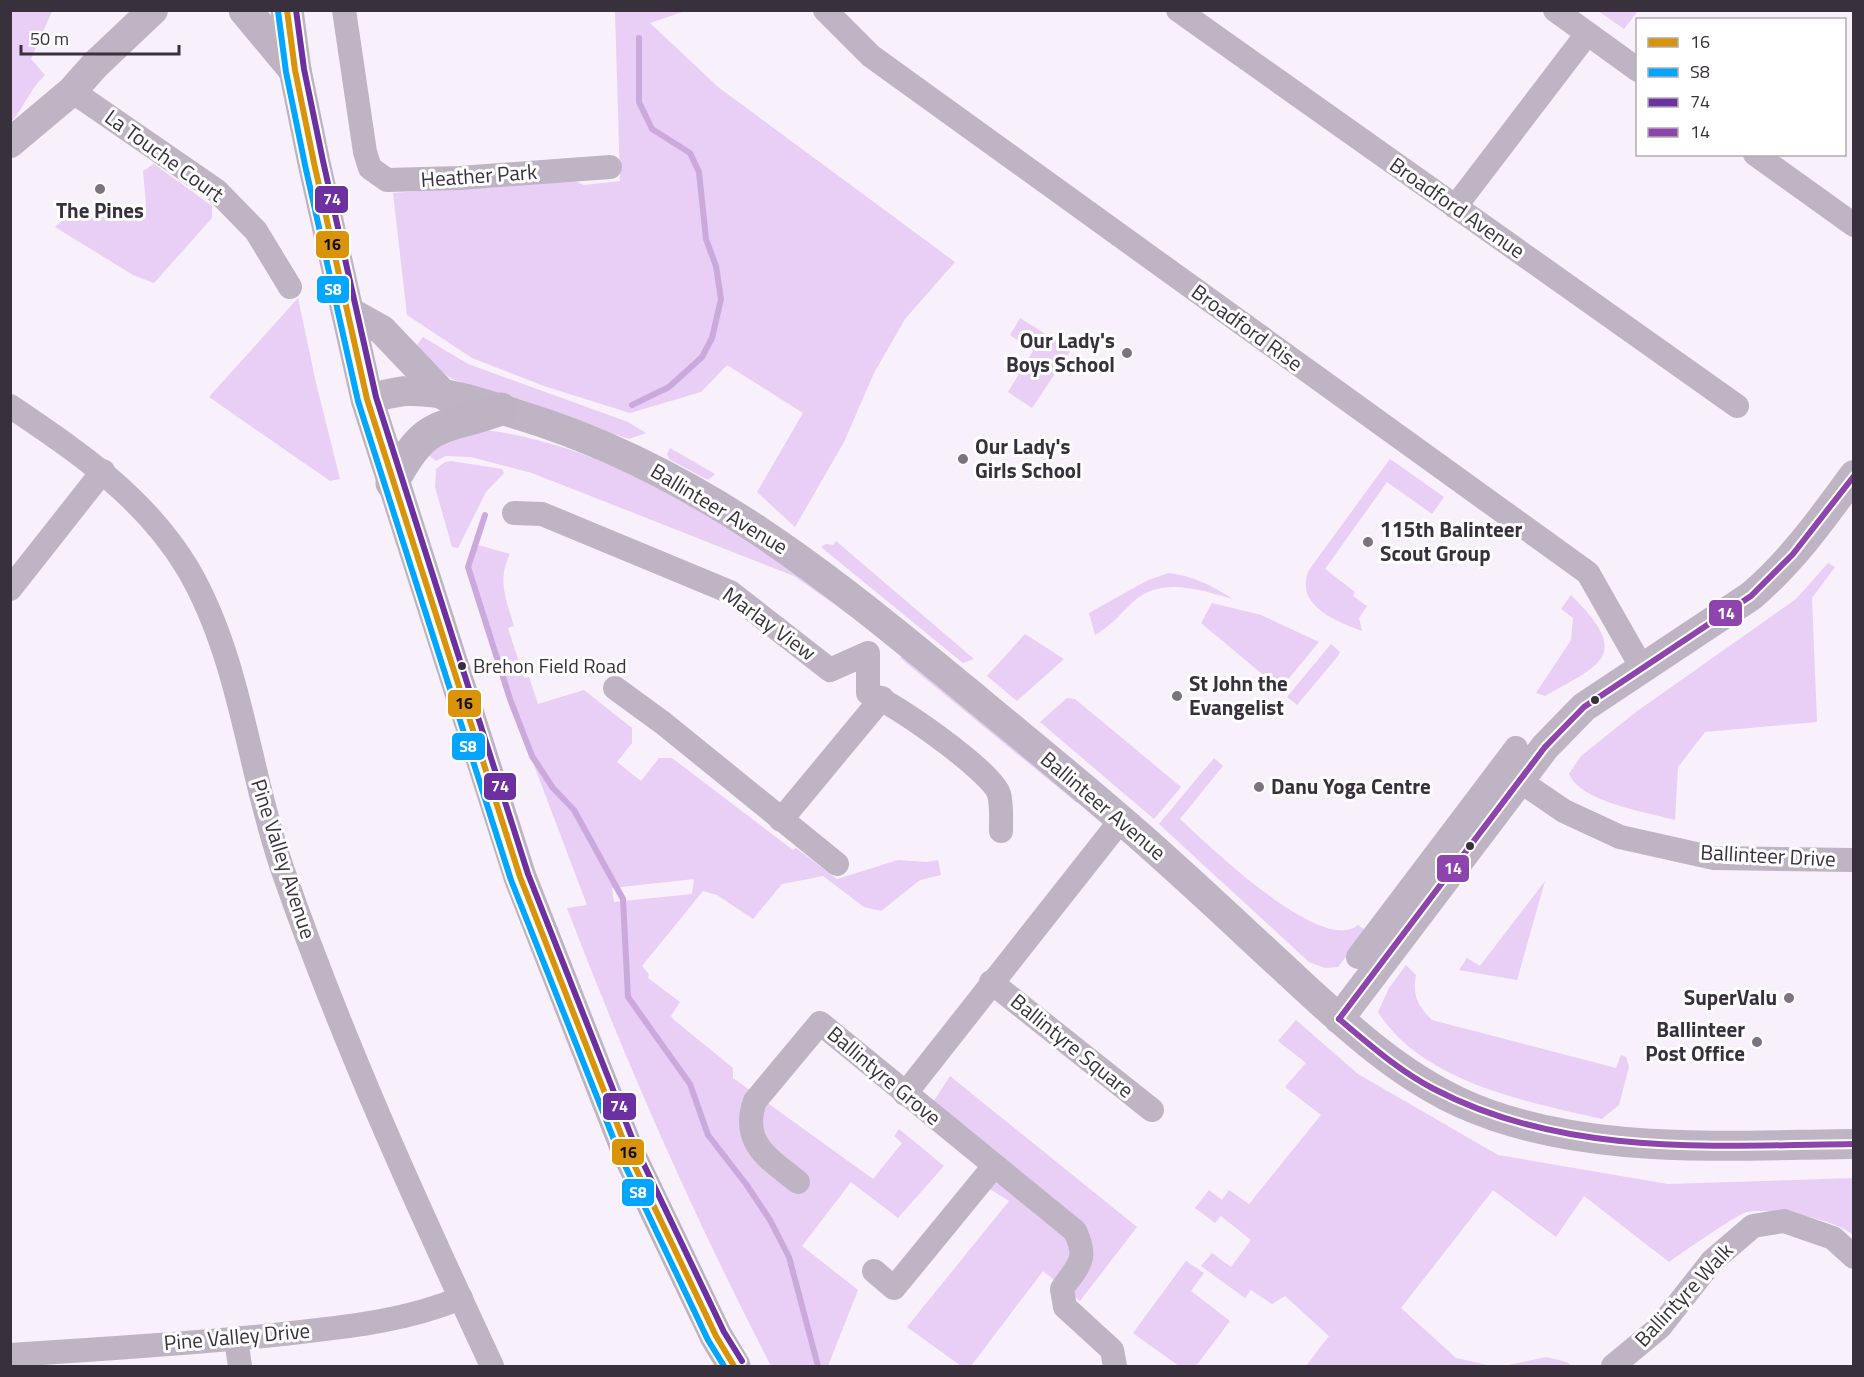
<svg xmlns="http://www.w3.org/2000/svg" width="1864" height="1377" viewBox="0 0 1864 1377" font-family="'Titillium Web',sans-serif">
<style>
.green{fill:#e9cef6;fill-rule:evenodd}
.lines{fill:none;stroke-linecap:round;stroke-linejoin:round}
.stream{stroke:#cca9dc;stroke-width:6}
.minor{stroke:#beb4c3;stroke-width:24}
.tertiary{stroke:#beb4c3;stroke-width:30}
.secondary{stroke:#bdb3c3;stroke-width:33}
.bus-1-casing{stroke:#fff;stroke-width:10}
.bus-2-casing{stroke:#fff;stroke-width:10}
.bus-3-casing{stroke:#fff;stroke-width:10}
.bus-4-casing{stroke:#fff;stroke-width:10}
.bus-1{stroke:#da9409;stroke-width:6}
.bus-2{stroke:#00a6ff;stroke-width:6}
.bus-3{stroke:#6c30a1;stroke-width:6}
.bus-4{stroke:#8e44ad;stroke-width:6}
.poi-dot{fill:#7b737f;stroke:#fff;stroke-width:2}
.bus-dot{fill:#38303c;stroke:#fff;stroke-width:2}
.labels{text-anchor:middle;stroke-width:6;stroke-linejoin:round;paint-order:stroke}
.bus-label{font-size:20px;fill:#38303c;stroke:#fff;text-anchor:start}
.street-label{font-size:21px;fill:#38303c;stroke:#fff}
.poi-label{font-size:21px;font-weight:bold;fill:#38303c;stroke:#fff;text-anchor:start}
.line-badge{stroke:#fff;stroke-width:2}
.badge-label{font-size:16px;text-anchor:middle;font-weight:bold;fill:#fff}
.pale-badge-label{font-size:16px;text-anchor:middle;font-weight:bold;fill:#111}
</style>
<rect width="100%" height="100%" fill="#f8f0fb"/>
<g class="green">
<path d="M11,10L52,11L31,59L45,75C30,89 25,106 11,122Z"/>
<path d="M615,11H685L650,23L718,87L955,262L905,319L874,373L844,442L795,527L757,492L803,413L727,365L701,392L630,413L544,386L472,358L407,315L393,193L572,180L584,185L620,181Z"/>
<path d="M1598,11H1638L1624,29Z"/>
<path d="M154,164L212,206V218L154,283L133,275L55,227L65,218L140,216L146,204L143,171Z"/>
<path d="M298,298L316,383L340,479L330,481L209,397Z"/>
<path d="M1020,318L1071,350L1032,408L1008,392L1033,351L1010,335Z"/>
<path d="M423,337L468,364L628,422L646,433L629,439L620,436L452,379L413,350Z"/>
<path d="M475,429C567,437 663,485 741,534C782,559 820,592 858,621L794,576L532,473L471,457L446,456L436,461L428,455L433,442Z"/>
<path d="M670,448L715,474L708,480L669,459L667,454Z"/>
<path d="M1390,459L1444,497L1432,514L1387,482L1325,569L1355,592L1353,596L1367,606L1359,618L1362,631C1337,622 1293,605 1309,570Z"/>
<path d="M451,461L502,469L504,473L486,492L458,548L452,547L435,487L436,469L445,462Z"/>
<path d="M836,541L974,659L963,663L821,547L826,544L833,545Z"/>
<path d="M478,545L510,554C497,580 506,599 514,626L508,628L524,678L529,677L538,704L584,690L632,728V743L617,762L641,781L659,758H672L793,850L796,848L837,879L898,860L926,862L938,860L941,875L920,880L881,911L864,907L823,876L782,884L753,919L717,895L703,891L642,966L649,974L648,978L680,1002L671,1016L673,1019L733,1068V1078L873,1179L902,1143L894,1136L899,1129L944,1166L898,1218L851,1182L802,1246L858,1290L828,1366H771C694,1217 627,1065 567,908L587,905L512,707L468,574ZM694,879L692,894L614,902L612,888Z"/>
<path d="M1828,563L1835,567L1812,598L1817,722L1705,732L1678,767L1675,820C1646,812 1581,802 1569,774L1581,756L1636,712L1796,599Z"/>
<path d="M1169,573C1193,576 1213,586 1233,599C1201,590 1162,576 1134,601C1121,613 1111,626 1095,635L1089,613L1148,580Z"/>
<path d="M1571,595C1631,655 1604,663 1545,696L1536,693L1571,640L1573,618L1561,609Z"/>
<path d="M1212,603L1261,615L1319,642L1280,689L1201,623Z"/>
<path d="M1025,634L1064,659L1017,701L987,676Z"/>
<path d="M1331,644L1340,652L1338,656L1297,705L1287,697Z"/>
<path d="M902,657L1078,802L1077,803L900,658Z"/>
<path d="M1067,698L1075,699L1181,787L1154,819L1040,722Z"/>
<path d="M1214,758L1223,766L1180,819C1207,844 1322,956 1358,925L1366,931L1338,967L1325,968L1309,962L1159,824Z"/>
<path d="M1545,881L1517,980L1459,970L1467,958L1480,966Z"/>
<path d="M1406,965L1416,975C1412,996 1418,1006 1432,1020L1616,1068L1621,1055L1626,1057L1629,1067L1619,1105L1602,1119C1527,1102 1422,1082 1378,1012L1389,988Z"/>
<path d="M1296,1020L1358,1074L1498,1155L1668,1184L1854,1178L1853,1235C1834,1218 1773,1208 1747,1212C1737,1214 1682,1253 1669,1262L1584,1196L1556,1237L1493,1190L1401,1308L1456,1358L1492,1366H1306L1329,1336L1285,1296L1272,1304L1251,1290L1245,1298L1201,1266L1212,1253L1231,1267L1251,1240L1221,1216L1215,1223L1195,1208L1209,1190L1222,1200L1229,1190L1249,1204L1321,1115L1285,1087L1306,1063L1278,1041Z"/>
<path d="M950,1076L1137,1227L1080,1301L1043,1271L971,1366H961L907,1327L1009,1201L985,1186L1001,1164L930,1107Z"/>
<path d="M1186,1261L1204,1273L1191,1291L1230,1321L1196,1366H1179L1133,1333Z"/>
<path d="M1546,1357L1567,1362L1572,1366H1504Z"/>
</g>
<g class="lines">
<g class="stream">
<path d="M632,405L669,387L702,357L712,338L721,299L716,266L706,239L699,172L690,153L652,129L639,102V38"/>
<path d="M485,515L468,567L510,699L532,756L553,788L574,810L623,899L628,997L690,1084L708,1135L746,1184L770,1220L789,1257L818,1366"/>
</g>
<g class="minor">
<path d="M344,10L365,152L370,168L387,180L460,178L610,167"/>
<path d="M825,10L871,56L1588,573L1642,668"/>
<path d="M1178,10L1737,406"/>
<path d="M1555,10L1638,70"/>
<path d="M72,91L217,191L256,231L290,287"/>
<path d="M1755,154L1854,225"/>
<path d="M1455,207L1587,34"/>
<path d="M10,406C78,452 145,497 188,569C241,660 248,769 282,868C341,1038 416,1203 492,1366"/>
<path d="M514,513L542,514L730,592L830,670L868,653V693C891,701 992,771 999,794C1002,805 1001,819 1001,831"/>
<path d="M10,589L103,471"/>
<path d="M615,688L663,723L837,864"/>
<path d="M1501,768L1564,811L1620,837L1714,858L1854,860"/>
<path d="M781,820L882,698"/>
<path d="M1358,957L1516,748"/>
<path d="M991,982L1152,1110"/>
<path d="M905,1094L1121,820"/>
<path d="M798,1182C770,1159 740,1144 755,1101L820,1023L1075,1231C1089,1260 1078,1265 1062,1289L1065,1307L1112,1350L1115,1366"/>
<path d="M874,1271L894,1288L994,1166"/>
<path d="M236,1339L240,1366"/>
<path d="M10,1355C101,1349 192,1344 283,1334C344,1327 403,1322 461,1298"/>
<path d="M1613,1366L1660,1327L1712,1261L1753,1226L1784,1221L1833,1238L1854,1257"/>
</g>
<g class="tertiary">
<path d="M10,143L72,91L95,65L153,10"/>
<path d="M348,311L382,330L445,396"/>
<path d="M367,399C381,396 395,391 409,391C445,390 485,404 519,415C703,471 835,582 980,702C1045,756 1110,808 1172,865C1211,900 1249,936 1287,971C1340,1020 1393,1071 1459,1102C1578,1157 1726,1145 1854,1144"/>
<path d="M1339,1019L1545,747L1584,707L1751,596C1792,561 1822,519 1854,475"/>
</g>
<g class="secondary">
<path d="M245,10L295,70"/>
<path d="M287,10L295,70L314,163L367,399L520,877L628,1152L716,1336L734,1366"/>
<path d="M392,483C427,417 438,432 501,409"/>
</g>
<g class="bus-1-casing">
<path id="bus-1" d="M287,10L295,70L314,163L367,399L520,877L628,1152L716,1336L734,1366"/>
</g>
<g class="bus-2-casing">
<path id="bus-2" d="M278,11L286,72L305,165L358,401L511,880L620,1155L708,1340L724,1366"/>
</g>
<g class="bus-3-casing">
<path id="bus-3" d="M296,10L304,69L323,161L376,397L528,874L636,1148L724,1332L742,1361"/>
</g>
<g class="bus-4-casing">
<g id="bus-4">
<path d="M1339,1019L1545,747L1584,707L1751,596L1793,554L1854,476"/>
<path d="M1339,1019C1369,1044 1399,1071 1434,1089C1564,1157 1712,1146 1854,1144"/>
</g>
</g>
<use href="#bus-1" class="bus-1"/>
<use href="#bus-2" class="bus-2"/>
<use href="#bus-3" class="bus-3"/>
<use href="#bus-4" class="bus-4"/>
</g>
<g class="poi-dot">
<circle cx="100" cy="189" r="6"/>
<circle cx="1127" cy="353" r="6"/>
<circle cx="963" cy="459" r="6"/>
<circle cx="1368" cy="542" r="6"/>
<circle cx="1177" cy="696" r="6"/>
<circle cx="1259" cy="787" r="6"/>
<circle cx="1789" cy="998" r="6"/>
<circle cx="1757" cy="1042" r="6"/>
</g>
<g class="bus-dot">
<circle cx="462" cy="666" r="5"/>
<circle cx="1595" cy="700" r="5"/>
<circle cx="1470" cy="846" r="5"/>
</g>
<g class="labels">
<g class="bus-label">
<text x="473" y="673">Brehon Field Road</text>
</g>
<g class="street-label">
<text transform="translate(164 156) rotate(36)" y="7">La Touche Court</text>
<text transform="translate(479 176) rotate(-4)" y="7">Heather Park</text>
<text transform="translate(1457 208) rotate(35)" y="7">Broadford Avenue</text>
<text transform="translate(1247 328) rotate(36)" y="7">Broadford Rise</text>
<text transform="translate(719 509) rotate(31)" y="7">Ballinteer Avenue</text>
<text transform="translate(769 624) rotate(36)" y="7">Marlay View</text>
<text transform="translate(1103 806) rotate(40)" y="7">Ballinteer Avenue</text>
<text transform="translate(1768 856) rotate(3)" y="7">Ballinteer Drive</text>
<text transform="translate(283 859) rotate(72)" y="7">Pine Valley Avenue</text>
<text transform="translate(1072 1046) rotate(39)" y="7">Ballintyre Square</text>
<text transform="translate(884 1076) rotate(40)" y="7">Ballintyre Grove</text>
<text transform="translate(1684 1295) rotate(-47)" y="7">Ballintyre Walk</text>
<text transform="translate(237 1337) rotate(-5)" y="7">Pine Valley Drive</text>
</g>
<g class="poi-label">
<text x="100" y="218" text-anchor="middle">The Pines</text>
<text x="1115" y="348" text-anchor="end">Our Lady's<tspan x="1115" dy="24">Boys School</tspan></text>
<text x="975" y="454">Our Lady's<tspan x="975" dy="24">Girls School</tspan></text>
<text x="1380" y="537">115th Balinteer<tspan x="1380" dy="24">Scout Group</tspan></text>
<text x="1189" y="691">St John the<tspan x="1189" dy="24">Evangelist</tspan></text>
<text x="1271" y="794">Danu Yoga Centre</text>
<text x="1777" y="1005" text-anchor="end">SuperValu</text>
<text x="1745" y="1037" text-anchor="end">Ballinteer<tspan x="1745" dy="24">Post Office</tspan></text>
</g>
</g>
<g class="line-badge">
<rect x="314" y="185" width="35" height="29" rx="6" fill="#6c30a1"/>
<rect x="315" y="230" width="35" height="29" rx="6" fill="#da9409"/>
<rect x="316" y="275" width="34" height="29" rx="6" fill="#00a6ff"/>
<rect x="1708" y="599" width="35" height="28" rx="6" fill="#8e44ad"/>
<rect x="447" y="689" width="35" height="29" rx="6" fill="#da9409"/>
<rect x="451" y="732" width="35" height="29" rx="6" fill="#00a6ff"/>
<rect x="483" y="772" width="34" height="29" rx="6" fill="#6c30a1"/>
<rect x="1436" y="854" width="34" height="29" rx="6" fill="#8e44ad"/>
<rect x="602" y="1092" width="35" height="29" rx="6" fill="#6c30a1"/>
<rect x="611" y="1138" width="34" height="28" rx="6" fill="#da9409"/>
<rect x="621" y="1178" width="34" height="29" rx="6" fill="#00a6ff"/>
</g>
<g class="badge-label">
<text x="332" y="205">74</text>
<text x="333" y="295">S8</text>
<text x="1726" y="619">14</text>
<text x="468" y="752">S8</text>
<text x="500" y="792">74</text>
<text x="1453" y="874">14</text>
<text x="619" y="1112">74</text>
<text x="638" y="1198">S8</text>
</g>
<g class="pale-badge-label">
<text x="332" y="250">16</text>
<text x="464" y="709">16</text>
<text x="628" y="1158">16</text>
</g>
<rect width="1864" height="1377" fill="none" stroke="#38303c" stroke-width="24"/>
<rect x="1636" y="18" width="210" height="138" fill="#ffffff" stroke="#afacb1" stroke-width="1.5"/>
<rect x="1648" y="38" width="30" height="9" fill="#da9409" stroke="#afacb1" stroke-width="1.5"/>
<text x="1690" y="48" font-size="18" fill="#38303c">16</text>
<rect x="1648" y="68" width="30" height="9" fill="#00a6ff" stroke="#afacb1" stroke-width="1.5"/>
<text x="1690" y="78" font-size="18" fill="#38303c">S8</text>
<rect x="1648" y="98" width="30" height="9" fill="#6c30a1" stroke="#afacb1" stroke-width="1.5"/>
<text x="1690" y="108" font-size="18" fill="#38303c">74</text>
<rect x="1648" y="128" width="30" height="9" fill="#8e44ad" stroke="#afacb1" stroke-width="1.5"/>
<text x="1690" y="138" font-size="18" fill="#38303c">14</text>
<path d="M21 45v9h158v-9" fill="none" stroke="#38303c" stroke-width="3"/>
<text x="30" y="45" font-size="18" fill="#38303c" stroke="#ffffff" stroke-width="4.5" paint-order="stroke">50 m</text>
</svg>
